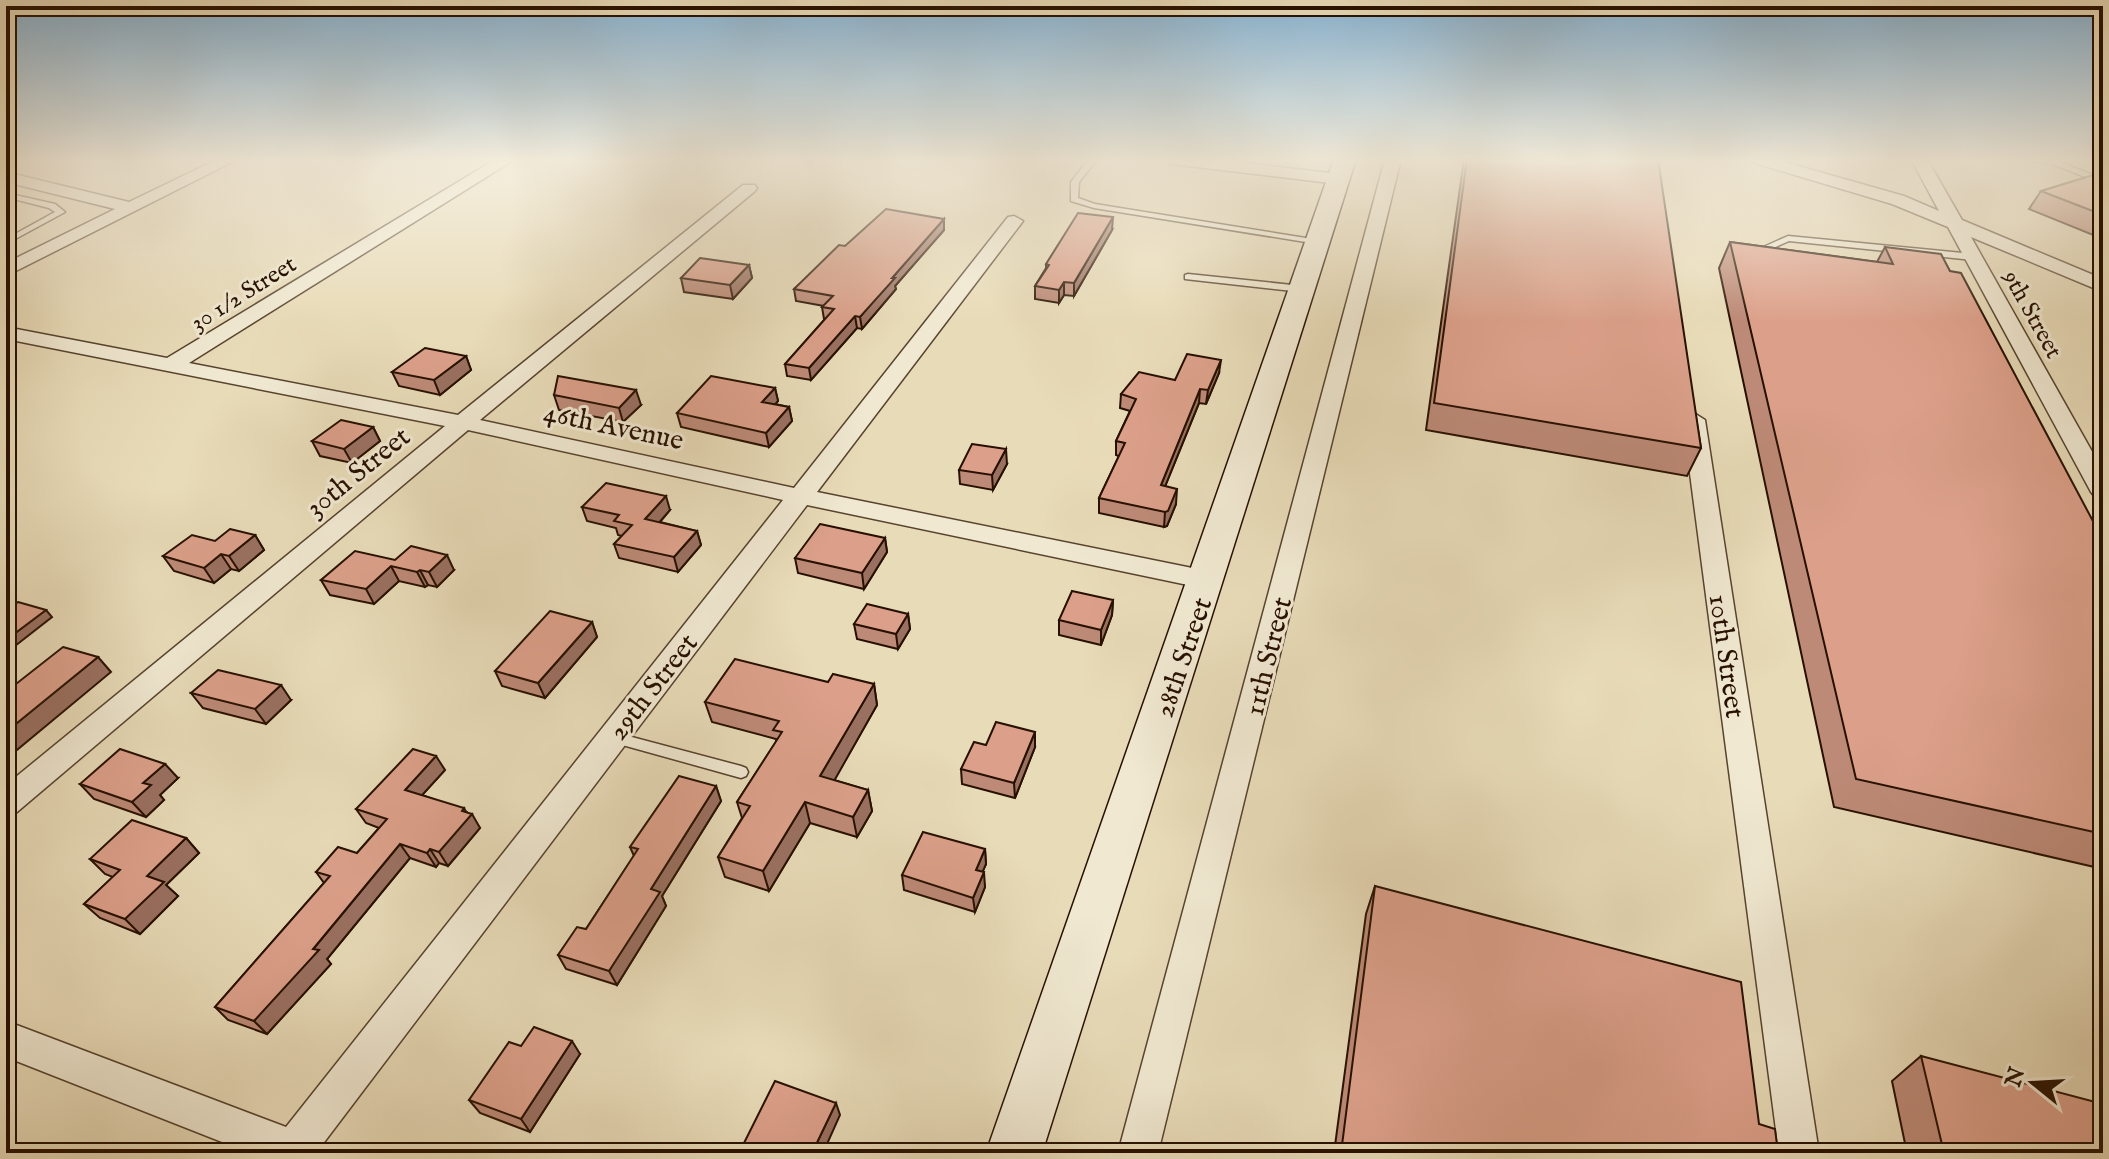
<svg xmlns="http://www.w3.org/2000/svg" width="2109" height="1159" viewBox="0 0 2109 1159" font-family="'IM FELL English',serif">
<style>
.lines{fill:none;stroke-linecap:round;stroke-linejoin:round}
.lane-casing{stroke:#57432e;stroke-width:3}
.street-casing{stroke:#57432e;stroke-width:3}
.secondary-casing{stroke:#271000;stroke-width:3}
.lane{fill:#f0e8d1;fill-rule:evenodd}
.street{fill:#f0e8d1;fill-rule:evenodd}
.secondary{fill:#f0e8d1;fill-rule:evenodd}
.wall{fill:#bd8a77;stroke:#271000;stroke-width:2}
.shaded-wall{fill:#9a7061;stroke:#271000;stroke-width:2}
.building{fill:#dca08a;stroke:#271000;stroke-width:2}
.labels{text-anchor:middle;stroke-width:6;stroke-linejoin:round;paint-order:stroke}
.far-street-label{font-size:24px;fill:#271000;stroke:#f0e8d1}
.street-label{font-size:28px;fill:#271000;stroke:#f0e8d1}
</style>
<rect width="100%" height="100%" fill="#e8dbb8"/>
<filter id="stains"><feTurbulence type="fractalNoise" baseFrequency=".0025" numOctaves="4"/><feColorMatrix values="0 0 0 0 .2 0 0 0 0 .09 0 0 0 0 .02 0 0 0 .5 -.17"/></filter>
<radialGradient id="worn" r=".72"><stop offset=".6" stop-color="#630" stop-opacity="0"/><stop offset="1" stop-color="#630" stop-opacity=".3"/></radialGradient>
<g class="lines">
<g class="lane-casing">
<g id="lane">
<path d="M2020,159L2052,162L2060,159H2070L2062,163L2103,179V184L2055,165Z"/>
<path d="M1088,160L1095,162L1079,182L1078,198L1095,204L1318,240L1322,242L1318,244L1094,208L1071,201V182Z"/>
<path d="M6,193L55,204L65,212L6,244V239L55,212L49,208L6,197Z"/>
<path d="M1788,236L1973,254L1977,257L1973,260L1789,241L1755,256L1748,254Z"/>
<path d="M1188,274L1302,286L1306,289L1302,292L1185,279V275Z"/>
<path d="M613,732L741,766L746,768L748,772L746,776L741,778L608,741L606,737L608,733Z"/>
</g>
</g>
<g class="street-casing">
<g id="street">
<path d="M218,159H238L6,276V263L115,209L6,182V172L129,202Z"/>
<path d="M496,159H515L189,363L458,415L743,185H755L757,188L755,191L480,420L794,488L1008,217L1014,216L1023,221L1020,225L817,492L1207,571L1216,574L1220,580L1216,586L1207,589L807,505L319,1149L321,1153H250L6,1057V1021L286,1127L783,500L468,430L17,812L6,816V785L445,426L6,339V327L167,358Z"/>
<path d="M1163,159H1209L1338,174L1346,179L1338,184L1171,164Z"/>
<path d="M1385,159H1401L1158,1153H1118Z"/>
<path d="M1754,159H1774L1904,196L1939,211L1911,159H1927L1962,220L2103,279V292L1971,237L2103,471V499L2095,497L2091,492L1948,227L1892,204L1755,163Z"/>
<path d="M1694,413L1705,420L1819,1153H1779L1683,420Z"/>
</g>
</g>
<g class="secondary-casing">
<path id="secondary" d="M1334,159H1356L1042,1153H986Z"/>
</g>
<use href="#lane" class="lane"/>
<use href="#street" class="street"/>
<use href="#secondary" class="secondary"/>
</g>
<g class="wall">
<path d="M1464,159H1654L1701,448L1687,476L1426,430Z"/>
<path d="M2103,172V235L2098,237L2029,209L2041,191Z"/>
<path d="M944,219V230L895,286L896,289L862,329L857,328L811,380L787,376L785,364L825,319H824L822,307L824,306L796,301L794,289L845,246Z"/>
<path d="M1112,230L1074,296L1064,295L1059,303L1035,299V286L1046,268V264Z"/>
<path d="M1730,242L1877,262L1885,247L2103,540V869L1834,807L1719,268Z"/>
<path d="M749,265L752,278L733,299L684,292L681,278Z"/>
<path d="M466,356L471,370L440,395L399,386L392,372Z"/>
<path d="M1219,373L1206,404L1199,403L1165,486L1176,504L1167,526L1164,527L1099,513V498L1119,456L1116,455V441L1130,411L1120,408L1121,394Z"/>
<path d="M775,388L778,401L775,404L789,407L792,421L769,447L681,427L677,413Z"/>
<path d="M554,395L641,405L623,422L559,410Z"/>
<path d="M373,427L380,441L352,463L320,456L312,441Z"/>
<path d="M1007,464L993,490L960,484L959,470Z"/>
<path d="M582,507L670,510L660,522L697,531L701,545L678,572L619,558L614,544L622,536L618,535L616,528L587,521Z"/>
<path d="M255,535L264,550L239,571L231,569L214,583L174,571L163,556L215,541Z"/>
<path d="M885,538L887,552L864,589L798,573L795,558Z"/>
<path d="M395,560L454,570L437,587L428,585L425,587L399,581L374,604L330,595L321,580Z"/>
<path d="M1113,600L1112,615L1101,645L1059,635V620Z"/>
<path d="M908,614L910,629L898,649L857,639L854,624Z"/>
<path d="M592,622L597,637L545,698L502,686L495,671Z"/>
<path d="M828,682L874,684L877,705L834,780L868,790L872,811L857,837L810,823L769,891L725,877L718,857L742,818L737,802L776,742V739L712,722L705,702Z"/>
<path d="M191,693L291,700L266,724L203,708Z"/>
<path d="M986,745L1035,747L1015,798L962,784L961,769Z"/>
<path d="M445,770L422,795L467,812L480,828L448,866L439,863L436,867L410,858L327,959L331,964L267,1034L228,1020L215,1007L324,883L316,872L357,853L379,828L366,823L356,809Z"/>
<path d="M178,778L160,795L164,800L146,817L94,799L80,784Z"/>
<path d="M716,786L721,801L662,896L666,906L617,985L566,969L558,955L586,929L634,856L630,847Z"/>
<path d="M186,838L199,853L166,885L178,896L140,934L100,918L84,904L113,877L105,874L90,859Z"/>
<path d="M985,849L986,864L982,872L985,887L975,912L904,890L902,875Z"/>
<path d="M1375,886L1759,1124L1778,1153H1334L1366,914Z"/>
<path d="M521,1046L580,1054L530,1132L480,1113L469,1100Z"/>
<path d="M1921,1056L2103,1153H1907L1892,1081Z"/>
</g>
<g class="shaded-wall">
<path d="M1113,217L1112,230L1074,296V283Z"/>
<path d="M944,219V230L895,286L896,289L862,329L860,317L892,278Z"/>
<path d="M749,265L752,278L733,299L730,285Z"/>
<path d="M1064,282V295L1059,303V290Z"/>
<path d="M855,316L857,328L811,380L809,368Z"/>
<path d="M466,356L471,370L440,395L434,380Z"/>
<path d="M1221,360L1219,373L1206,404L1208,390Z"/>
<path d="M775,388L778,401L765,416L762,402Z"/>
<path d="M1200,389L1199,403L1160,499L1161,485Z"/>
<path d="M636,390L641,405L623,422L619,408Z"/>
<path d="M789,407L792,421L769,447L766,433Z"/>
<path d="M373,427L380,441L352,463L344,449Z"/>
<path d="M1006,449L1007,464L993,490L992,475Z"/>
<path d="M1177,489L1176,504L1167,526L1164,527L1165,512Z"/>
<path d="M666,496L670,510L650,533L645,519Z"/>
<path d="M697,531L701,545L678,572L674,557Z"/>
<path d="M255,535L264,550L239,571L229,556Z"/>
<path d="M885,538L887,552L864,589L862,573Z"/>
<path d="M221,554L231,569L214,583L204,568Z"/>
<path d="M447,555L454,570L437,587L429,572Z"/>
<path d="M391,566L399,581L374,604L366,589Z"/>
<path d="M420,570L428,585L425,587L417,572Z"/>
<path d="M1113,600L1112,615L1101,645V630Z"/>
<path d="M46,610L52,617L6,653V640Z"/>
<path d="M908,614L910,629L898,649L896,634Z"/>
<path d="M592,622L597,637L545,698L538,683Z"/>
<path d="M98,657L111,672L6,759V732Z"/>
<path d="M874,684L877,705L825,797L820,776Z"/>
<path d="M281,685L291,700L266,724L255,709Z"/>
<path d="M1035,732V747L1015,798L1014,783Z"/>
<path d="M436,756L445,770L414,804L405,790Z"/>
<path d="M165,764L178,778L160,795L164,800L146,817L132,802L143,783Z"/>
<path d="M716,786L721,801L662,896L666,906L617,985L609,971L651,889Z"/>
<path d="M868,790L872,811L857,837L853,817Z"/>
<path d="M805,802L810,823L769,891L763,871Z"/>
<path d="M464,808L469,817L472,814L480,828L448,866L439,852Z"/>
<path d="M186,838L199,853L166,885L178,896L140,934L125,919L147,876Z"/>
<path d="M400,844L410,858L327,959L331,964L267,1034L254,1021Z"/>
<path d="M430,849L439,863L436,867L427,853Z"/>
<path d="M985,849L986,864L977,885L976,870Z"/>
<path d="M984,872L985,887L975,912L973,898Z"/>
<path d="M572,1041L580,1054L530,1132L521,1119Z"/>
<path d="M836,1103L840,1115L823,1153H812Z"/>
</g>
<g class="building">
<path d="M1467,159H1658L1701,448L1434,403Z"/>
<path d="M2103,172V215L2041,191Z"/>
<path d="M886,209L944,219L892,278H895L860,317L855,316L809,368L785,364L834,309L822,307L833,296L794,289L839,245L845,246Z"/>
<path d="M1078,213L1113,217L1074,283L1064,282L1059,290L1035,286L1049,265L1046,264Z"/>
<path d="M1730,242L1893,264L1885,247L1941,254L1950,271L1961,273L2103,540V834L1856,779Z"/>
<path d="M700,258L749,265L730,285L681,278Z"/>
<path d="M425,348L466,356L434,380L392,372Z"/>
<path d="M1187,354L1221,360L1208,390L1200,389L1161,485L1177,489L1168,511L1165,512L1099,498L1125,443L1116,441L1136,399L1121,394L1139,372L1175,380Z"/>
<path d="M558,376L636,390L619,408L554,395Z"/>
<path d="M711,376L775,388L762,402L789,407L766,433L677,413Z"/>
<path d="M341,420L373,427L344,449L312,441Z"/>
<path d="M972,444L1006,449L992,475L959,470Z"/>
<path d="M606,483L666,496L645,519L697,531L674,557L614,544L632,525L614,521L619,515L582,507Z"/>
<path d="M820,524L885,538L862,573L795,558Z"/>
<path d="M230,529L255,535L229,556L221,554L204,568L163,556L192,535L215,541Z"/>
<path d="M411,546L447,555L429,572L420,570L417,572L391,566L366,589L321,580L355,551L395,560Z"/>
<path d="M1072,591L1113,600L1101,630L1059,620Z"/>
<path d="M18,602L46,610L6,640V611Z"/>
<path d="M867,604L908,614L896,634L854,624Z"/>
<path d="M550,611L592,622L538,683L495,671Z"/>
<path d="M63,647L98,657L6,732V681L16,684Z"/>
<path d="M735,659L828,682L833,674L874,684L820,776L868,790L853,817L805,802L763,871L718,857L750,806L737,802L782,732L773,730L779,721L705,702Z"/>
<path d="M218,670L281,685L255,709L191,693Z"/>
<path d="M996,722L1035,732L1014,783L961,769L974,742L986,745Z"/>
<path d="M120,749L165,764L143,783L151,785L132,802L80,784Z"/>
<path d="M413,749L436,756L405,790L464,808L462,811L472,814L439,852L430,849L427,853L400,844L313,949L319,950L254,1021L215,1007L330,876L316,872L338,847L357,853L387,819L356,809Z"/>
<path d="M679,776L716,786L651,889L660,892L609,971L558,955L577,927L586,929L638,849L630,847Z"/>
<path d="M132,820L186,838L147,876L164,882L125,919L84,904L120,870L90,859Z"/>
<path d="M923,832L985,849L976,870L984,872L973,898L902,875Z"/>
<path d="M1375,886L1741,982L1759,1124L1775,1129L1778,1153H1341Z"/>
<path d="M534,1027L572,1041L521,1119L469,1100L509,1042L521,1046Z"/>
<path d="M1921,1056L2103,1104V1153H1944Z"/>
<path d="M775,1081L836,1103L812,1153H739Z"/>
</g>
<linearGradient id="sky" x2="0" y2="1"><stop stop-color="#89b6d6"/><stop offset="0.5" stop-color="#f5efdf"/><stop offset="1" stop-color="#f5efdf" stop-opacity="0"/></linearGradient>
<rect width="2109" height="321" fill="url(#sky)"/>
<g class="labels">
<g class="far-street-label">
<text transform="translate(243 293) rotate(-32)" y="8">30 1/2 Street</text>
<text transform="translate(2033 314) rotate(61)" y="8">9th Street</text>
</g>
<g class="street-label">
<text transform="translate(614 425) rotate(12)" y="10">46th Avenue</text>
<text transform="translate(357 471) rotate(-39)" y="10">30th Street</text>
<text transform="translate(1267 656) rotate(-76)" y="10">11th Street</text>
<text transform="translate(1728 656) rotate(82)" y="10">10th Street</text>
<text transform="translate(1182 657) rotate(-71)" y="10">28th Street</text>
<text transform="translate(652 686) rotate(-52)" y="10">29th Street</text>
</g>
</g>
<rect width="2109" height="1159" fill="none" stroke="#e8dbb8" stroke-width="32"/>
<rect x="8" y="8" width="2093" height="1143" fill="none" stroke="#271000" stroke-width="4"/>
<rect x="16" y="16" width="2077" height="1127" fill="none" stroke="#271000" stroke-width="2"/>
<g transform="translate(2033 1083) rotate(288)" stroke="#f0e8d1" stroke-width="6" paint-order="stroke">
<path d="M0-6L14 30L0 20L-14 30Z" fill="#271000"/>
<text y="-12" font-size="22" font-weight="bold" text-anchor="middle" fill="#271000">N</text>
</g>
<rect width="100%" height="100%" filter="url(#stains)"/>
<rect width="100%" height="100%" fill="url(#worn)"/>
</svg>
